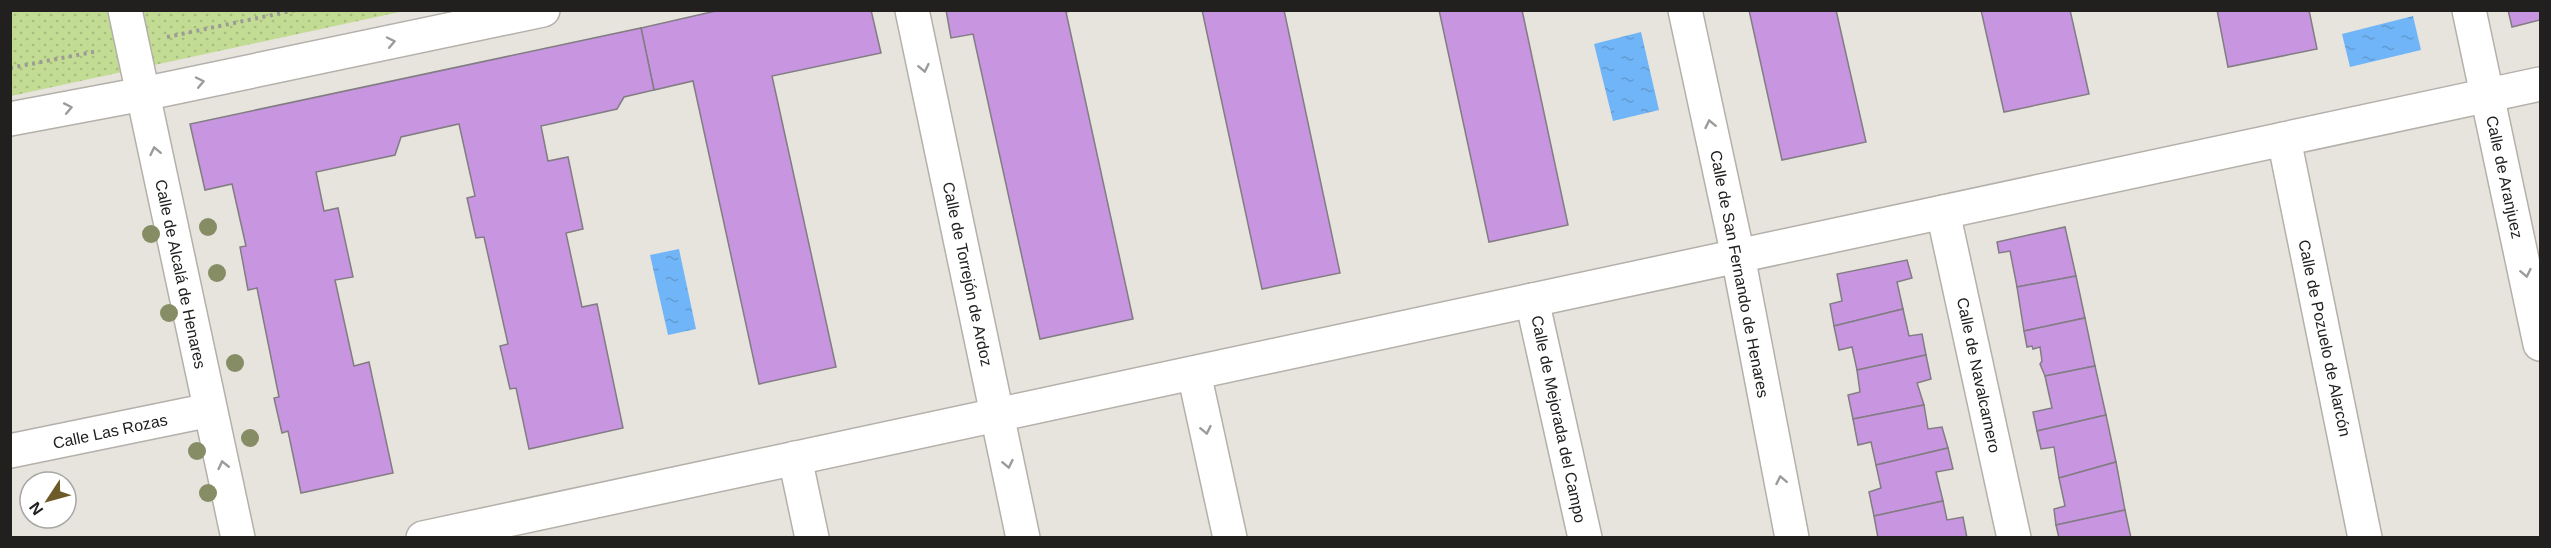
<svg xmlns="http://www.w3.org/2000/svg" width="2551" height="548" viewBox="0 0 2551 548" font-family="Helvetica,sans-serif">
<style>
.park{fill:url(#park-dots)}
.water{fill:url(#water-ripples)}
.building{fill:#c895e0;stroke:#817d83;stroke-width:1.5}
.lines{fill:none;stroke-linecap:round;stroke-linejoin:round}
.minor-casing{stroke:#b4b0aa;stroke-width:36}
.path{stroke:#9e9b97;stroke-width:4;stroke-dasharray:3 4.5;stroke-linecap:butt}
.minor{stroke:#fff;stroke-width:33}
.tree{fill:#868d65}
.oneway{stroke:#9b9b9a}
.labels{text-anchor:middle;stroke-width:4.5;stroke-linejoin:round;paint-order:stroke}
.street-label{font-size:16px;fill:#21201e;stroke:#fff}
</style>
<defs>
<pattern id="park-dots" width="8" height="8" patternUnits="userSpaceOnUse" patternTransform="scale(1.5)"><rect width="8" height="8" fill="#c3dc93"/><path d="M2 2h.1M6 6h.1" fill="none" stroke="#a7bc7e" stroke-width="1.8" stroke-linecap="round"/></pattern>
<pattern id="water-ripples" width="26" height="14" patternUnits="userSpaceOnUse" patternTransform="scale(1.5)"><rect width="26" height="14" fill="#70b5f7"/><path d="M2 4q2-2 4 0t4 0M15 11q2-2 4 0t4 0" fill="none" stroke="#619bd3"/></pattern>
</defs>
<rect width="100%" height="100%" fill="#e7e3dd"/>
<path class="park" d="M11,10L404,11L11,96Z"/>
<g class="water">
<path d="M2413,16L2421,50L2350,67L2342,34Z"/>
<path d="M1641,32L1659,110L1613,121L1594,44Z"/>
<path d="M679,249L696,329L668,335L650,255Z"/>
</g>
<g class="building">
<path d="M720,10H871L881,53L772,76L836,367L759,384L693,81L654,90L641,28Z"/>
<path d="M946,10H1074L1066,12L1133,319L1040,339L973,34L951,38Z"/>
<path d="M1202,10H1284L1340,273L1262,289Z"/>
<path d="M1439,10H1522L1568,225L1489,242Z"/>
<path d="M1749,10H1836L1866,142L1782,160Z"/>
<path d="M1981,10H2070L2089,94L2004,112Z"/>
<path d="M2217,10H2309L2317,49L2228,67Z"/>
<path d="M2508,10H2540V20L2512,27Z"/>
<path d="M641,28L654,90L624,97L617,109L541,126L548,161L568,157L583,229L566,233L582,307L597,304L623,428L529,449L516,388L510,389L500,346L508,344L484,237L476,238L467,198L475,196L459,124L401,137L395,155L316,172L324,211L338,208L353,277L335,280L354,366L369,362L393,473L301,493L288,431L282,433L274,398L279,397L257,288L248,290L240,247L246,246L232,184L205,190L190,124Z"/>
<path d="M2065,227L2076,276L2017,287L2010,251L1999,253L1997,242Z"/>
<path d="M1907,260L1912,278L1897,282L1903,309L1834,326L1830,304L1842,301L1837,274Z"/>
<path d="M2076,276L2085,318L2024,331L2017,287Z"/>
<path d="M1903,309L1909,336L1922,334L1926,355L1857,370L1852,347L1839,350L1834,326Z"/>
<path d="M2085,318L2095,366L2045,376L2040,364L2042,361L2040,347L2033,349L2032,346L2027,347L2024,331Z"/>
<path d="M1926,355L1931,379L1917,383L1924,405L1853,419L1848,395L1860,392L1857,370Z"/>
<path d="M2095,366L2106,415L2037,431L2033,412L2052,408L2045,376Z"/>
<path d="M1924,405L1928,429L1942,427L1948,448L1876,465L1871,442L1858,445L1853,419Z"/>
<path d="M2106,415L2116,462L2059,478L2054,447L2041,449L2037,431Z"/>
<path d="M1948,448L1953,469L1936,472L1943,501L1874,516L1869,492L1881,488L1876,465Z"/>
<path d="M2116,462L2125,510L2056,525L2054,509L2065,506L2059,478Z"/>
<path d="M1943,501L1947,520L1963,517L1967,538H1878L1874,516Z"/>
<path d="M2125,510L2131,538H2059L2056,525Z"/>
</g>
<g class="lines">
<g class="minor-casing">
<g id="minor">
<path d="M125,10L238,538"/>
<path d="M912,10L1023,538"/>
<path d="M1685,10L1738,256L1792,538"/>
<path d="M2469,10L2540,344"/>
<path d="M10,119L143,94L543,10"/>
<path d="M2284,139L2365,538"/>
<path d="M1943,212L2014,538"/>
<path d="M1532,300L1585,538"/>
<path d="M1194,373L1230,538"/>
<path d="M10,451L210,410"/>
<path d="M795,458L812,538"/>
<path d="M423,538L2540,84"/>
</g>
</g>
<g class="path">
<path d="M167,37L296,10"/>
<path d="M10,68L98,51"/>
</g>
<use href="#minor" class="minor"/>
</g>
<g class="tree">
<circle cx="208" cy="227" r="9"/>
<circle cx="151" cy="234" r="9"/>
<circle cx="217" cy="273" r="9"/>
<circle cx="169" cy="313" r="9"/>
<circle cx="235" cy="363" r="9"/>
<circle cx="250" cy="438" r="9"/>
<circle cx="197" cy="451" r="9"/>
<circle cx="208" cy="493" r="9"/>
</g>
<defs><path id="oneway-chevron" d="M-2-3.5L2.5 0L-2 3.5" fill="none" stroke-width="1.6" stroke-linecap="round" stroke-linejoin="round" transform="scale(1.5)"/></defs>
<g class="oneway">
<use href="#oneway-chevron" transform="translate(391 42) rotate(-12)"/>
<use href="#oneway-chevron" transform="translate(924 68) rotate(78)"/>
<use href="#oneway-chevron" transform="translate(200 82) rotate(-12)"/>
<use href="#oneway-chevron" transform="translate(68 108) rotate(-11)"/>
<use href="#oneway-chevron" transform="translate(1710 124) rotate(-102)"/>
<use href="#oneway-chevron" transform="translate(155 151) rotate(-102)"/>
<use href="#oneway-chevron" transform="translate(2526 273) rotate(78)"/>
<use href="#oneway-chevron" transform="translate(1206 430) rotate(78)"/>
<use href="#oneway-chevron" transform="translate(1008 464) rotate(78)"/>
<use href="#oneway-chevron" transform="translate(223 465) rotate(-103)"/>
<use href="#oneway-chevron" transform="translate(1781 480) rotate(-101)"/>
</g>
<g class="labels">
<g class="street-label">
<text transform="translate(2505 177) rotate(78)" y="6">Calle de Aranjuez</text>
<text transform="translate(181 274) rotate(78)" y="6">Calle de Alcalá de Henares</text>
<text transform="translate(968 274) rotate(78)" y="6">Calle de Torrejón de Ardoz</text>
<text transform="translate(1740 274) rotate(79)" y="6">Calle de San Fernando de Henares</text>
<text transform="translate(2325 338) rotate(78)" y="6">Calle de Pozuelo de Alarcón</text>
<text transform="translate(1979 375) rotate(78)" y="6">Calle de Navalcarnero</text>
<text transform="translate(1559 419) rotate(78)" y="6">Calle de Mejorada del Campo</text>
<text transform="translate(110 431) rotate(-12)" y="6">Calle Las Rozas</text>
</g>
</g>
<rect width="2551" height="548" fill="none" stroke="#21201e" stroke-width="24"/>
<g transform="translate(48 500) rotate(234)"><circle r="28" fill="#ffffff" stroke="#a6a6a5" stroke-width="1.5"/>
<path d="M0-4.5L10 22L0 15L-10 22Z" fill="#6c5a28"/>
<text y="-9" font-size="16" font-weight="bold" text-anchor="middle" fill="#21201e">N</text>
</g>
</svg>
